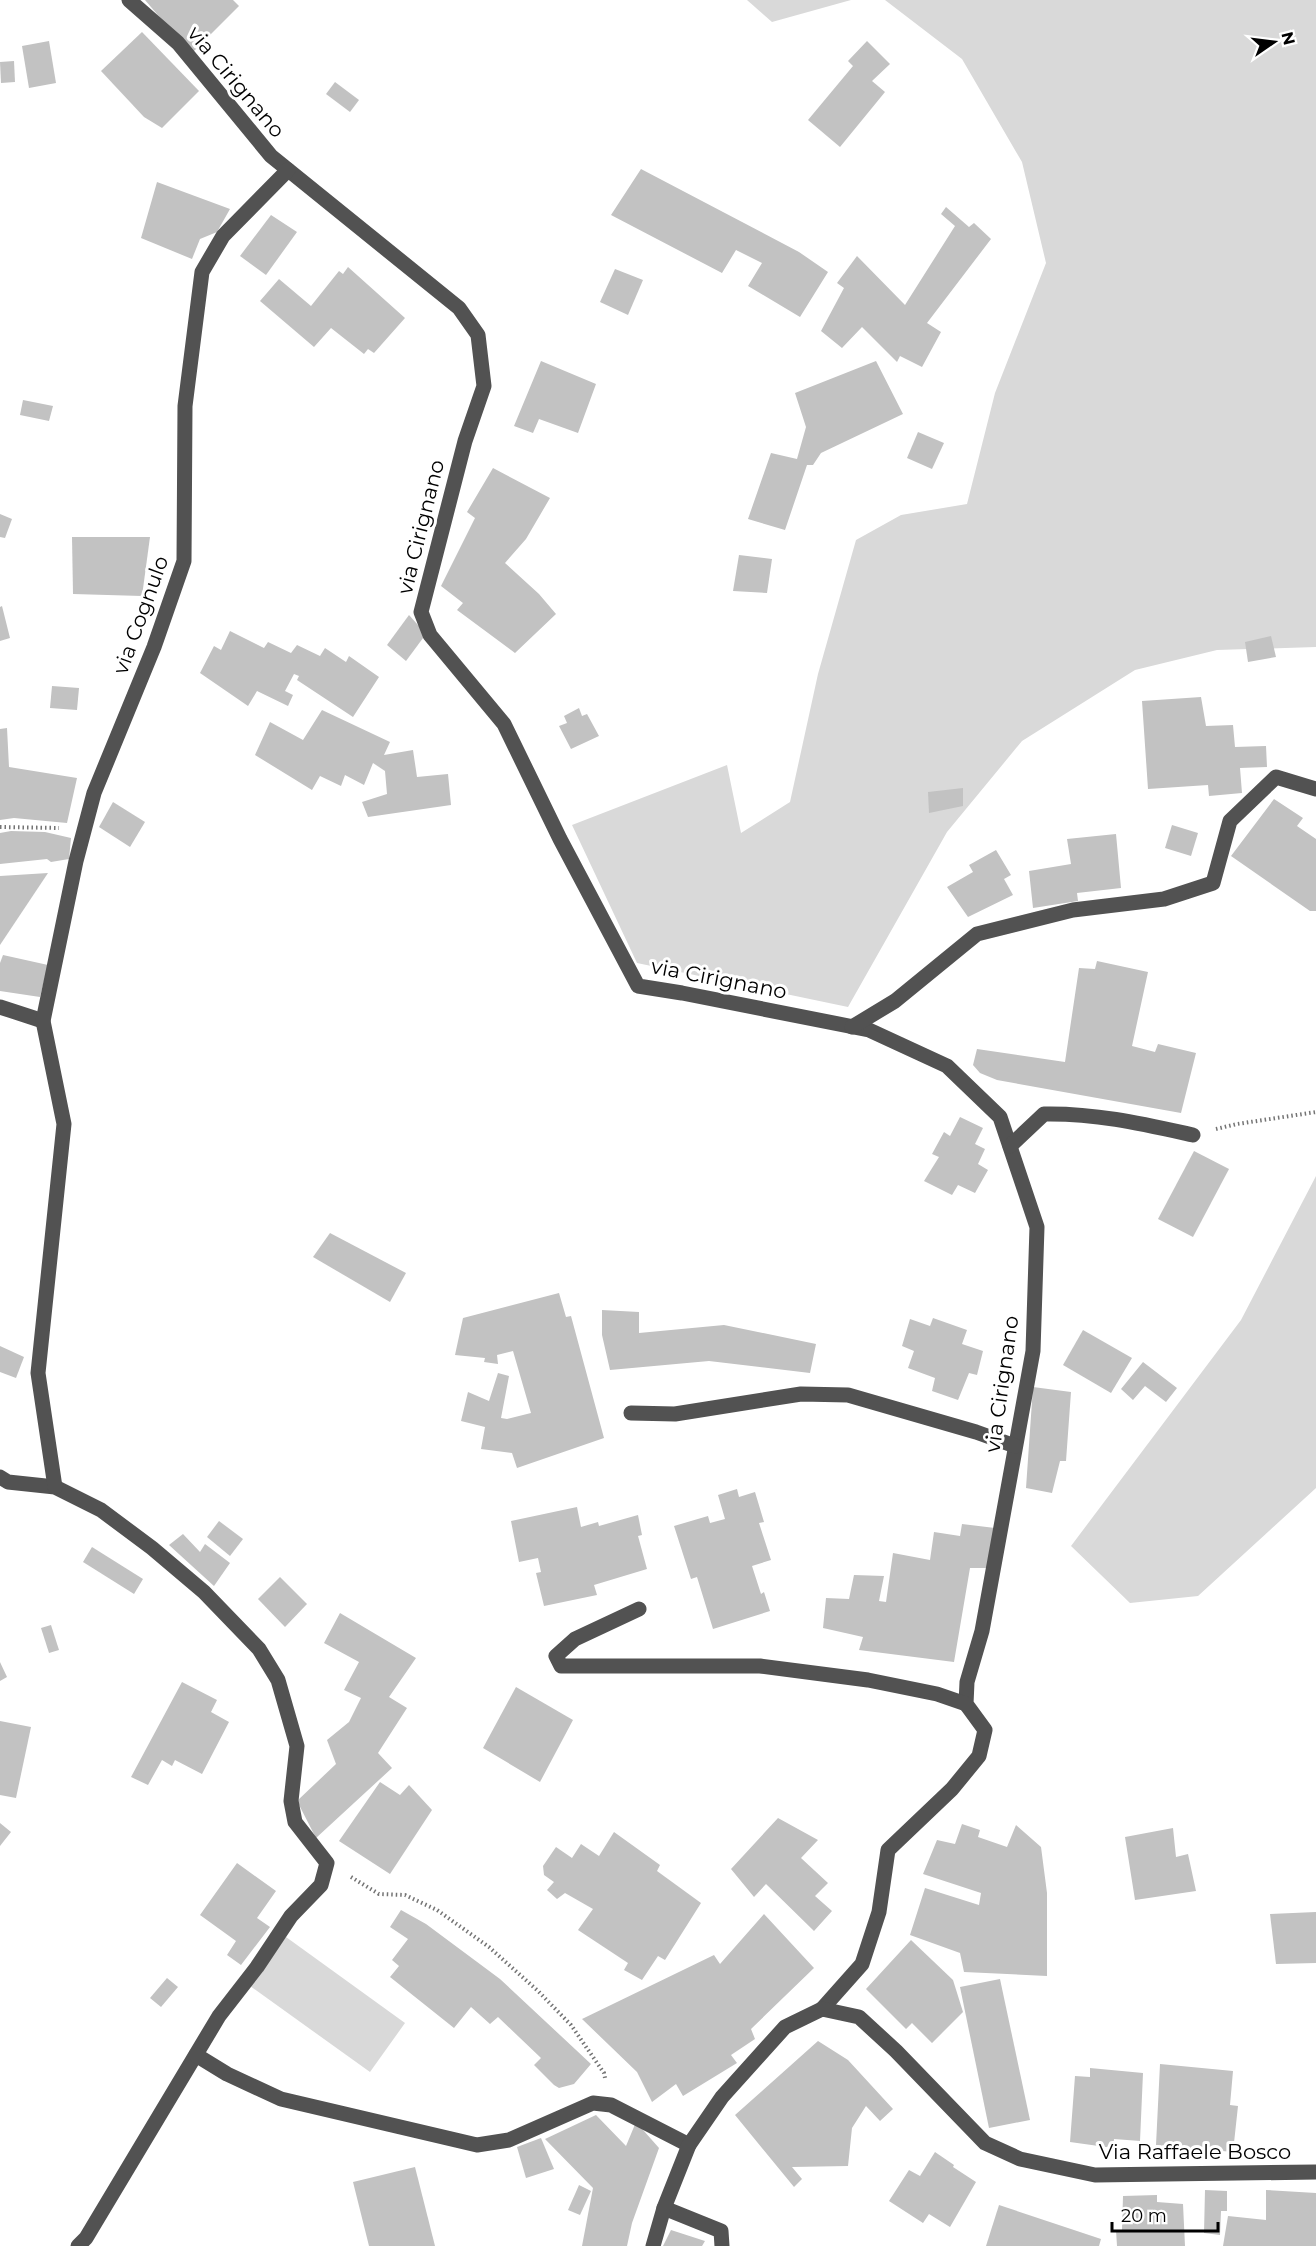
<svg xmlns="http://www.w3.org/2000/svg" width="1316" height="2246" viewBox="0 0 1316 2246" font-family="Montserrat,sans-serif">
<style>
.green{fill:#d9d9d9}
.building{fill:#c2c2c2}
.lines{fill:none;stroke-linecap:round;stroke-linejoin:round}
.path{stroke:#747474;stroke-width:4;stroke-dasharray:1.5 3;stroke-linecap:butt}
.minor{stroke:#525252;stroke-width:15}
.labels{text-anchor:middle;stroke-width:6;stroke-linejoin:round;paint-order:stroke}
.street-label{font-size:21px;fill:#000;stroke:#fff}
</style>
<rect width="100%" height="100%" fill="#fff"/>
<g class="green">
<path d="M747,0H851L772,22Z"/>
<path d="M885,0H1316V647L1217,650L1135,670L1022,741L947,832L848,1007L637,963L572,825L727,765L741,833L790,802L818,674L856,540L901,515L967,504L995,393L1046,263L1022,162L962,59Z"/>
<path d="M1316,1176V1488L1198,1596L1130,1603L1071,1546L1241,1320Z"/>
<path d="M286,1937L405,2023L370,2072L250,1986Z"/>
</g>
<g class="building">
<path d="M145,0H233L239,6L191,54Z"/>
<path d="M142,32L199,91L162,128L144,117L101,71Z"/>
<path d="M49,41L56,83L29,88L22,46Z"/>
<path d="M867,41L890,64L872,81L885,92L840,147L808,120L853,66L848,61Z"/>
<path d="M14,61L15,82L1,83L0,62Z"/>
<path d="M335,82L359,100L350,112L326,94Z"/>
<path d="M641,169L799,252L828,272L800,317L748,286L762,263L736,250L722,273L611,215Z"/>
<path d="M157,182L230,209L217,232L200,239L192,259L141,238Z"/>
<path d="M946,207L969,227L974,223L991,239L927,323L941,332L922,367L900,356L897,362L862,327L842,348L821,331L844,288L837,283L857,256L905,305L955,226L941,214Z"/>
<path d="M271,215L297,232L266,275L240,256Z"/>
<path d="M348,267L405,318L374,353L368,349L364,354L331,328L314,347L260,301L279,279L311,306L339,271L343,274Z"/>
<path d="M615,269L643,280L628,315L600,302Z"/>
<path d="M541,361L596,384L578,433L539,419L533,433L514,426Z"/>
<path d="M876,361L903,414L821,453L813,465H807L785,530L748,519L771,453L797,459L806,427L795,393Z"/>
<path d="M23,400L53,406L49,421L20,415Z"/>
<path d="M918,432L944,443L932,469L907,458Z"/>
<path d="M493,468L550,498L526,539L505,563L539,594L556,614L515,653L457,610L463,603L441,586L475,518L467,512Z"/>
<path d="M0,514L12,519L5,538L0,537Z"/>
<path d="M72,537H150L142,596L73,594Z"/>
<path d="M739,555L772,559L767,593L733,591Z"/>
<path d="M2,606L10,638L0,641V607Z"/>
<path d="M409,615L426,634L406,661L387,645Z"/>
<path d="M230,631L264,648L268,642L291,653L297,645L320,656L325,648L346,662L349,656L379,677L353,717L297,680L299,676L294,674L285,691L293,695L288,706L257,691L248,706L200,673L214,646L221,650Z"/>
<path d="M1271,636L1276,657L1248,662L1245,642Z"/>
<path d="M52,686L79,688L77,710L50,708Z"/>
<path d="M1201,697L1206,726L1233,725L1235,747L1266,746L1267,767L1240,768L1242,793L1209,796L1208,785L1148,789L1142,701Z"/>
<path d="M579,708L582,716L587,714L599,736L571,749L559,726L567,723L564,716Z"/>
<path d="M322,710L390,742L384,755L413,750L417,777L448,774L451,805L368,817L362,802L387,794L385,771L373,763L364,785L345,775L341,786L320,776L312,790L255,755L270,722L303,740Z"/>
<path d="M7,728L9,767L77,778L67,823L14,818L0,820V729Z"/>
<path d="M963,788V806L929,813L928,792Z"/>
<path d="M1274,799L1303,818L1297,826L1316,839V911H1310L1231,856Z"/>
<path d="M113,802L145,822L130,847L99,827Z"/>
<path d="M1172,825L1198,833L1191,856L1165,848Z"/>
<path d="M11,831L45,832L71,838L69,859L51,862L47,859L0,864V833Z"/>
<path d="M1116,834L1121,888L1077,893L1078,901L1033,908L1029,871L1071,864L1067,839Z"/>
<path d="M996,850L1011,875L1004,879L1013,895L968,917L947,887L973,872L969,865Z"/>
<path d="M48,873L0,945V876Z"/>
<path d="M3,955L48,965L40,997L0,991V963Z"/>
<path d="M1097,961L1148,972L1132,1046L1155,1052L1158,1044L1196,1053L1181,1113L997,1080L980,1073L973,1065L977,1049L1065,1062L1079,968L1095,969Z"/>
<path d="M960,1117L983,1128L975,1144L985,1149L978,1164L988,1170L975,1193L958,1185L952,1195L924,1181L939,1157L932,1154L944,1132L950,1136Z"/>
<path d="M1194,1151L1229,1169L1193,1237L1158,1219Z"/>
<path d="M330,1233L406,1273L390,1302L313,1257Z"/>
<path d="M559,1293L566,1317L571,1316L604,1438L517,1468L512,1453L481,1449L485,1427L461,1421L468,1392L489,1401L498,1373L509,1376L501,1418L507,1419L531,1413L513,1351L497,1355L498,1364L484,1362L485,1358L455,1355L463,1318Z"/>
<path d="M602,1310L639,1312V1333L724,1325L816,1344L810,1373L709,1361L610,1370L602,1335Z"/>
<path d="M933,1318L967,1330L962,1344L983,1351L977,1375L969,1373L958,1400L932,1391L935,1378L908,1368L914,1351L902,1346L910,1319L930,1326Z"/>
<path d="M1083,1330L1132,1358L1111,1393L1063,1365Z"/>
<path d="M0,1346L24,1357L16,1378L0,1372Z"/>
<path d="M1143,1362L1177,1388L1166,1402L1145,1386L1133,1400L1121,1389Z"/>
<path d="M1033,1387L1071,1392L1066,1461H1060L1052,1493L1026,1488Z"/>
<path d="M737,1489L739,1497L755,1492L764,1522L759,1523L771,1560L752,1566L761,1594L764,1592L770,1611L713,1629L697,1577L691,1579L674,1526L708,1516L710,1523L725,1519L718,1495Z"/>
<path d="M577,1507L581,1527L598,1522L599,1526L638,1515L642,1535L638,1536L647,1569L594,1585L597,1595L544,1606L536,1573L541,1572L538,1558L519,1562L511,1521Z"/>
<path d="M219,1521L243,1539L230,1556L207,1537Z"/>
<path d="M962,1524L995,1528L990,1568H970L954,1662L859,1650L863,1637L823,1628L826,1598L849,1599L854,1575L884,1576L879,1601L886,1602L893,1553L930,1560L934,1532L960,1536Z"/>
<path d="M183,1534L200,1552L205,1544L230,1563L214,1586L169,1545Z"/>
<path d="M92,1547L143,1579L134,1594L83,1562Z"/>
<path d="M280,1577L307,1604L285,1627L258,1599Z"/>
<path d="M340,1613L416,1658L389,1697L407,1708L378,1753L392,1768L316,1838L297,1801L336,1764L327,1740L349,1722L361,1698L344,1690L359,1662L324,1643Z"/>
<path d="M51,1625L59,1650L49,1653L41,1628Z"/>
<path d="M0,1662L7,1677L0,1681Z"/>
<path d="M182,1682L217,1700L211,1712L229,1722L202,1774L175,1760L172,1766L162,1760L148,1785L131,1777Z"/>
<path d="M516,1687L573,1720L540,1782L483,1748Z"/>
<path d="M0,1721L31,1727L16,1798L0,1795Z"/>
<path d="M380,1782L400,1795L409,1785L432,1810L390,1874L339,1841Z"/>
<path d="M778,1818L818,1840L801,1858L828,1883L815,1896L832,1911L814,1931L766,1884L754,1897L731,1869Z"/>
<path d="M0,1823L11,1832L0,1846Z"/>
<path d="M962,1824L980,1830L978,1837L1007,1847L1016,1825L1041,1847L1047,1893V1976L964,1972L960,1953L910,1935L925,1888L979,1905L981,1893L923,1874L937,1840L955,1844Z"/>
<path d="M1173,1828L1176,1857L1188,1854L1196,1891L1135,1900L1125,1837Z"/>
<path d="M614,1832L660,1865L657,1871L701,1903L665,1960L658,1956L642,1980L624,1970L628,1963L578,1930L593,1909L565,1893L557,1899L547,1890L554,1882L544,1875L543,1866L556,1847L572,1858L581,1844L599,1856Z"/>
<path d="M237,1863L276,1891L257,1918L270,1927L241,1965L227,1955L236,1941L200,1915Z"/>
<path d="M401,1910L426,1924L500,1979L591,2064L574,2084L559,2088L554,2085L534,2065L541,2058L498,2017L490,2024L471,2007L454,2028L390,1977L399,1966L392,1960L408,1939L390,1927Z"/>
<path d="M1316,1912V1963L1276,1964L1270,1914Z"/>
<path d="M764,1914L814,1968L751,2029L755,2039L731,2055L737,2063L683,2096L676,2084L652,2102L637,2072L582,2019L714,1955L720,1964Z"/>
<path d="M911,1940L953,1980L963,2012L932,2043L912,2023L906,2029L866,1989Z"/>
<path d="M167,1978L178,1987L161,2007L150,1998Z"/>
<path d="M1000,1979L1030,2120L989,2128L960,1987Z"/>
<path d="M818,2041L848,2060L893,2109L880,2121L866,2106L852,2128L848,2166L792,2167L802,2179L794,2187L735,2115Z"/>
<path d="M1160,2064L1233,2071L1230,2105L1238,2106L1233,2152L1156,2145Z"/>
<path d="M1090,2068L1143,2073L1140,2141L1114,2139L1113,2148L1070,2142L1075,2076L1090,2077Z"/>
<path d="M596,2115L626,2146L636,2122L659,2148L632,2223L627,2246H582L593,2188L545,2139Z"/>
<path d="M541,2138L554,2169L526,2178L517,2147Z"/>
<path d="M935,2152L954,2165L953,2167L976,2182L950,2227L929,2214L923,2223L889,2201L909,2170L920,2176Z"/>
<path d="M415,2167L435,2246H369L353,2182Z"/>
<path d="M579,2185L591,2191L580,2215L568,2210Z"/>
<path d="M1205,2190L1227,2191V2211H1221L1220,2235L1204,2233Z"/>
<path d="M1266,2190L1316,2193V2246H1223L1228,2216L1266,2220Z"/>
<path d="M1157,2195V2202L1183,2204L1185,2246H1117L1116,2230H1122L1123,2196Z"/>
<path d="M999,2205L1101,2239L1099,2246H986Z"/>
<path d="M671,2230L705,2241L702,2246H663Z"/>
</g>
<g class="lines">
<g class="path">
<path d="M0,827L59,828"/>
<path d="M1216,1129L1237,1124L1316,1112"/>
<path d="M351,1877L379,1894L405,1895L437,1910L489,1947L538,1991L571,2025L604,2073L605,2078"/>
</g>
<g class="minor">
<path d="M129,0L178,43L271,156L459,308L478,335L484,386L465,441L421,612L430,635L504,724L560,839L638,986L682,993L869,1030L947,1066L1000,1117L1037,1227L1033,1351L982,1631L967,1682L966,1704L985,1730L979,1756L952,1789L888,1850L879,1912L862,1964L822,2009"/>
<path d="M0,1007L43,1021"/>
<path d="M852,1027L895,1001L977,934L1073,910L1164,899L1213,883L1230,821L1276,777L1316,789"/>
<path d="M1010,1146L1044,1114C1096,1113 1143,1124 1193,1135"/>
<path d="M631,1413L675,1414L801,1394L848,1395L976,1432L1015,1446"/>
<path d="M0,1477L8,1482L55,1487L101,1510L152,1548L204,1592L259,1649L278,1680L297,1746L291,1801L295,1822L327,1863L321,1885L291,1916L257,1967L219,2016L86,2238L78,2246"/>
<path d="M55,1487L38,1373L64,1124L43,1021L76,861L94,793L154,647L184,561L185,406L202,272L223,236L288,170"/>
<path d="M639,1609L575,1639L556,1656L561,1666H760L868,1680L937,1694L966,1704"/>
<path d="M196,2055L227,2074L281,2099L477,2145L509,2140L593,2103L611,2105L689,2145"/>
<path d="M664,2208L721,2231L722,2246"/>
<path d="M653,2246L664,2208L689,2145L722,2097L785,2027L822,2009L859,2017L896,2051L985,2143L1020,2159L1095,2175L1316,2172"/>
</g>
</g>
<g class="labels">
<g class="street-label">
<text transform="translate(236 82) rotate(50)" y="7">via Cirignano</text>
<text transform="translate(421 527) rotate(-76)" y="7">via Cirignano</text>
<text transform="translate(141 615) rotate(-70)" y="7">via Cognulo</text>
<text transform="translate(719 979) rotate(11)" y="7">via Cirignano</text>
<text transform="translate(1002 1384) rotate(-82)" y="7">via Cirignano</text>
<text x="1195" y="2159">Via Raffaele Bosco</text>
</g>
</g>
<g transform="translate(1274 42) rotate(76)" stroke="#ffffff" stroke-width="4.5" paint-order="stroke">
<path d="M0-4.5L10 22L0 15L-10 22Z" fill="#000000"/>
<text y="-9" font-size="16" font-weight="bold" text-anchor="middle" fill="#000000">N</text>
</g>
<path d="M1112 2222v9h106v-9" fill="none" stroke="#000000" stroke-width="3"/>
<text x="1121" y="2222" font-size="18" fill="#000000" stroke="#ffffff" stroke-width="4.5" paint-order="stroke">20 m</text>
</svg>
